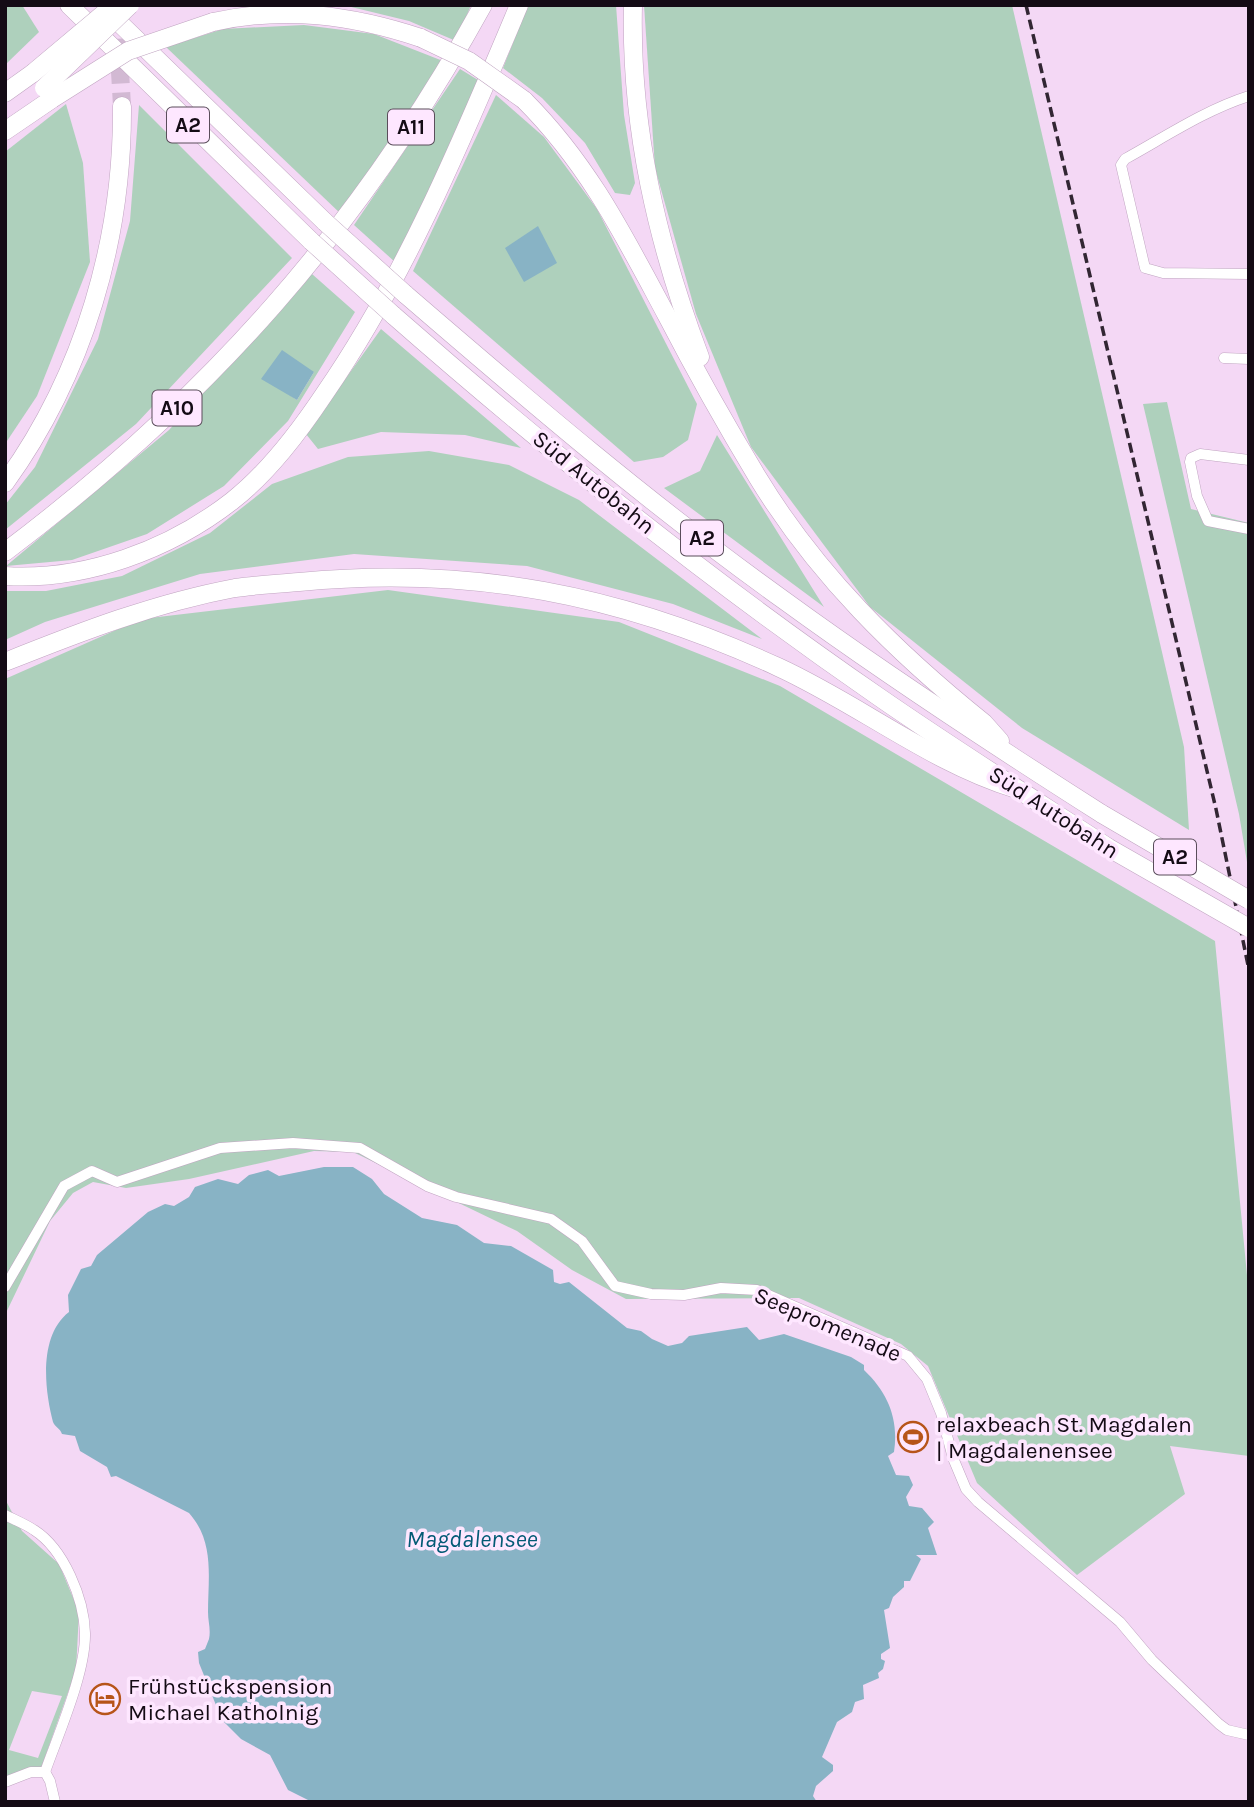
<svg xmlns="http://www.w3.org/2000/svg" width="1254" height="1807" viewBox="0 0 1254 1807" font-family="Karla,sans-serif">
<style>
.green{fill:#aed0bc;fill-rule:evenodd}
.water{fill:#88b3c5}
.lines{fill:none;stroke-linecap:round;stroke-linejoin:round}
.motorway-tunnel{stroke:#d2b9d3;stroke-width:18;stroke-dasharray:18 9;stroke-linecap:butt}
.minor-casing{stroke:#c0a5c1;stroke-width:11}
.motorway-casing{stroke:#c0a5c1;stroke-width:19}
.minor{stroke:#fff;stroke-width:10}
.motorway{stroke:#fff;stroke-width:18}
.rail{stroke:#322633;stroke-width:3.5;stroke-dasharray:10 5;stroke-linecap:butt}
.motorway-bridge-casing{stroke:#c0a5c1;stroke-width:19;stroke-linecap:butt}
.motorway-bridge{stroke:#fff;stroke-width:18}
.labels{text-anchor:middle;stroke-width:7;stroke-linejoin:round;paint-order:stroke}
.shield{fill:#fee7ff;stroke:#5a4d5b;stroke-width:2}
.shield-label{font-size:21px;font-weight:bold;fill:#140b15}
.street-label{font-size:23px;fill:#140b15;stroke:#fee7ff}
.poi-label{font-size:23px;fill:#140b15;stroke:#fee7ff;text-anchor:start}
.water-label{font-size:24px;font-style:italic;fill:#035a75;stroke:#fee7ff}
</style>
<rect width="100%" height="100%" fill="#f4d8f5"/>
<g class="green">
<path d="M5,5H22L39,32L5,65Z"/>
<path d="M343,5H471L456,41L409,21Z"/>
<path d="M528,5H616L624,115L635,183L630,195L615,193L585,143L542,98L503,68Z"/>
<path d="M644,5H1012L1184,747L1189,830L1022,728L870,607L751,447L696,314L655,168Z"/>
<path d="M304,25L374,34L443,61L342,215L166,47L223,29Z"/>
<path d="M460,69L478,80L441,171L395,262L354,225Z"/>
<path d="M496,95L544,137L597,209L697,404L688,440L663,457L634,462L413,271Z"/>
<path d="M66,104L83,163L90,262L37,396L5,444V152Z"/>
<path d="M139,105L292,258L136,424L5,530V505L35,467L98,339L130,221Z"/>
<path d="M312,274L355,312L288,421L224,486L147,534L72,560L6,566L169,430ZM314,372L297,400L272,383Z"/>
<path d="M381,329L521,448L465,435L381,432L318,449L306,434Z"/>
<path d="M1167,402L1191,509L1249,523V874L1239,814L1143,404Z"/>
<path d="M717,435L824,607L664,488L700,471Z"/>
<path d="M429,451L509,465L579,500L762,639L673,604L527,566L354,554L200,574L45,622L5,640V591H46L122,576L210,533L272,484L348,457Z"/>
<path d="M388,590L619,622L780,686L1215,941L1249,1296V1456L1170,1446L1185,1494L1077,1575L977,1483L928,1366L901,1344L799,1298L626,1299L572,1270L517,1231L353,1152L314,1151L189,1179L126,1188L93,1182L73,1193L50,1221L5,1315V679L141,619Z"/>
<path d="M5,1499L22,1531L59,1564L79,1612L76,1670L40,1771L5,1778ZM32,1691L62,1696L38,1758L9,1750Z"/>
</g>
<g class="water">
<path d="M538,226L557,263L524,282L505,248Z"/>
<path d="M282,350L314,372L297,400L261,379Z"/>
<path d="M324,1167H353L372,1179L384,1194L422,1218L457,1225L484,1243L511,1246L553,1270L554,1282L560,1284L569,1282L627,1328L641,1331L652,1339L668,1346L682,1343L689,1336L747,1327L759,1340L784,1334L851,1357L864,1365V1370C888,1393 899,1419 894,1452L888,1456L896,1475L909,1476L913,1485L906,1497L909,1506L922,1508L934,1522L928,1528L937,1555H916L921,1559L910,1581H904V1587L893,1597L889,1608L884,1610L890,1648L881,1654V1659L885,1661L883,1669L878,1673L879,1678L863,1685L864,1699L855,1702L852,1712L837,1722L822,1757L833,1765V1771L816,1786L813,1796L817,1802H312L288,1790L270,1755L241,1739L222,1720L199,1663L198,1652L205,1649L209,1639C211,1629 208,1622 208,1612C208,1578 215,1542 189,1513L116,1476L111,1477L107,1467L80,1451L75,1436L62,1434C60,1428 55,1427 53,1422C44,1388 39,1335 69,1312L68,1295L81,1269L91,1266L97,1255L148,1212L165,1204L174,1206L189,1197L195,1187L218,1179L238,1184L249,1175L268,1170L279,1176Z"/>
</g>
<g class="lines">
<path class="motorway-tunnel" d="M114,12L118,37L122,106"/>
<g class="minor-casing">
<g id="minor">
<path d="M1249,96C1205,110 1165,137 1125,159L1121,165L1145,268L1163,273L1249,274"/>
<path d="M1224,358L1249,359"/>
<path d="M1249,460L1200,454L1191,458L1190,462L1197,496L1208,521L1249,529"/>
<path d="M5,1287L64,1186L92,1171L117,1182L220,1148L293,1143L360,1148L427,1186L456,1197L551,1219L582,1241L615,1286L651,1294L684,1295L721,1288L757,1290L908,1356L927,1379L941,1413L953,1458L966,1489L978,1502L1120,1622L1152,1660L1219,1724L1227,1730L1249,1735"/>
<path d="M5,1515C15,1520 25,1524 34,1530C64,1549 84,1599 85,1633C86,1672 58,1735 45,1772"/>
<path d="M5,1782L31,1772H45L50,1781L55,1802"/>
</g>
</g>
<g class="motorway-casing">
<g id="motorway">
<path d="M69,5L311,241"/>
<path d="M633,5C630,127 657,243 700,357"/>
<path d="M106,10L325,222"/>
<path d="M213,22C284,6 352,15 421,38"/>
<path d="M5,93L33,73"/>
<path d="M524,100C589,165 624,236 667,316C695,370 726,425 758,478C817,575 897,653 984,723L1000,741"/>
<path d="M5,131L52,99"/>
<path d="M405,294C528,400 652,506 785,601C888,676 995,746 1102,814"/>
<path d="M393,315C548,451 709,580 879,697C954,749 1032,798 1109,848"/>
<path d="M5,483C84,374 123,239 122,106"/>
<path d="M5,552C208,399 360,228 483,5"/>
<path d="M5,576C85,581 169,550 232,501C269,472 299,432 325,393C407,274 463,138 519,5"/>
<path d="M5,662C80,632 155,603 235,588C256,585 278,584 299,582C471,565 622,595 778,667C859,704 931,763 1016,789"/>
</g>
</g>
<use href="#minor" class="minor"/>
<use href="#motorway" class="motorway"/>
<path class="rail" d="M1026,5L1216,809L1249,970"/>
<g class="motorway-bridge-casing">
<g id="motorway-bridge">
<path d="M421,38L469,61L524,100"/>
<path d="M33,73L114,5"/>
<path d="M44,88L130,5"/>
<path d="M52,99L128,51L213,22"/>
<path d="M325,222L405,294"/>
<path d="M311,241L393,315"/>
<path d="M1102,814L1249,900"/>
<path d="M1109,848L1249,928"/>
</g>
</g>
<use href="#motorway-bridge" class="motorway-bridge"/>
</g>
<defs>
<g id="stadium-ring" transform="scale(1.575)"><circle r="9.5" fill="#fee7ff" stroke="#b7551a" stroke-width="1.5"/><path d="M0-5a6.5 5 0 1 0 0 10a6.5 5 0 1 0 0-10ZM-3.5-1.8h7v3.6h-7Z" fill="#b7551a"/></g>
<g id="hotel-ring" transform="scale(1.575)"><circle r="9.5" fill="#fee7ff" stroke="#b7551a" stroke-width="1.5"/><path d="M-6-4.5h1.5V1H6V5H4.5V3h-9V5H-6ZM-4 0a1.8 1.8 0 1 1 3.6 0ZM.5 0V-2.5h3Q6-2.5 6 0Z" fill="#b7551a"/></g>
</defs>
<g fill-rule="evenodd">
<use href="#stadium-ring" x="913" y="1437"/>
<use href="#hotel-ring" x="105" y="1699"/>
</g>
<g class="labels">
<g class="shield">
<rect x="167" y="107.5" width="42" height="35" rx="5"/>
<rect x="388" y="109.5" width="46" height="35" rx="5"/>
<rect x="152.5" y="390.5" width="49" height="35" rx="5"/>
<rect x="681" y="520.5" width="42" height="35" rx="5"/>
<rect x="1154" y="839.5" width="42" height="35" rx="5"/>
</g>
<g class="shield-label">
<text x="188" y="132">A2</text>
<text x="411" y="134">A11</text>
<text x="177" y="415">A10</text>
<text x="702" y="545">A2</text>
<text x="1175" y="864">A2</text>
</g>
<g class="street-label">
<text transform="translate(594 482) rotate(39)" y="8">Süd Autobahn</text>
<text transform="translate(1054 812) rotate(33)" y="8">Süd Autobahn</text>
<text transform="translate(828 1324) rotate(23)" y="8">Seepromenade</text>
</g>
<g class="poi-label">
<text x="936" y="1432">relaxbeach St. Magdalen<tspan x="936" dy="26">| Magdalenensee</tspan></text>
<text x="128" y="1694">Frühstückspension<tspan x="128" dy="26">Michael Katholnig</tspan></text>
</g>
<g class="water-label">
<text x="472" y="1547">Magdalensee</text>
</g>
</g>
<rect width="1254" height="1807" fill="none" stroke="#140b15" stroke-width="14"/>
</svg>
